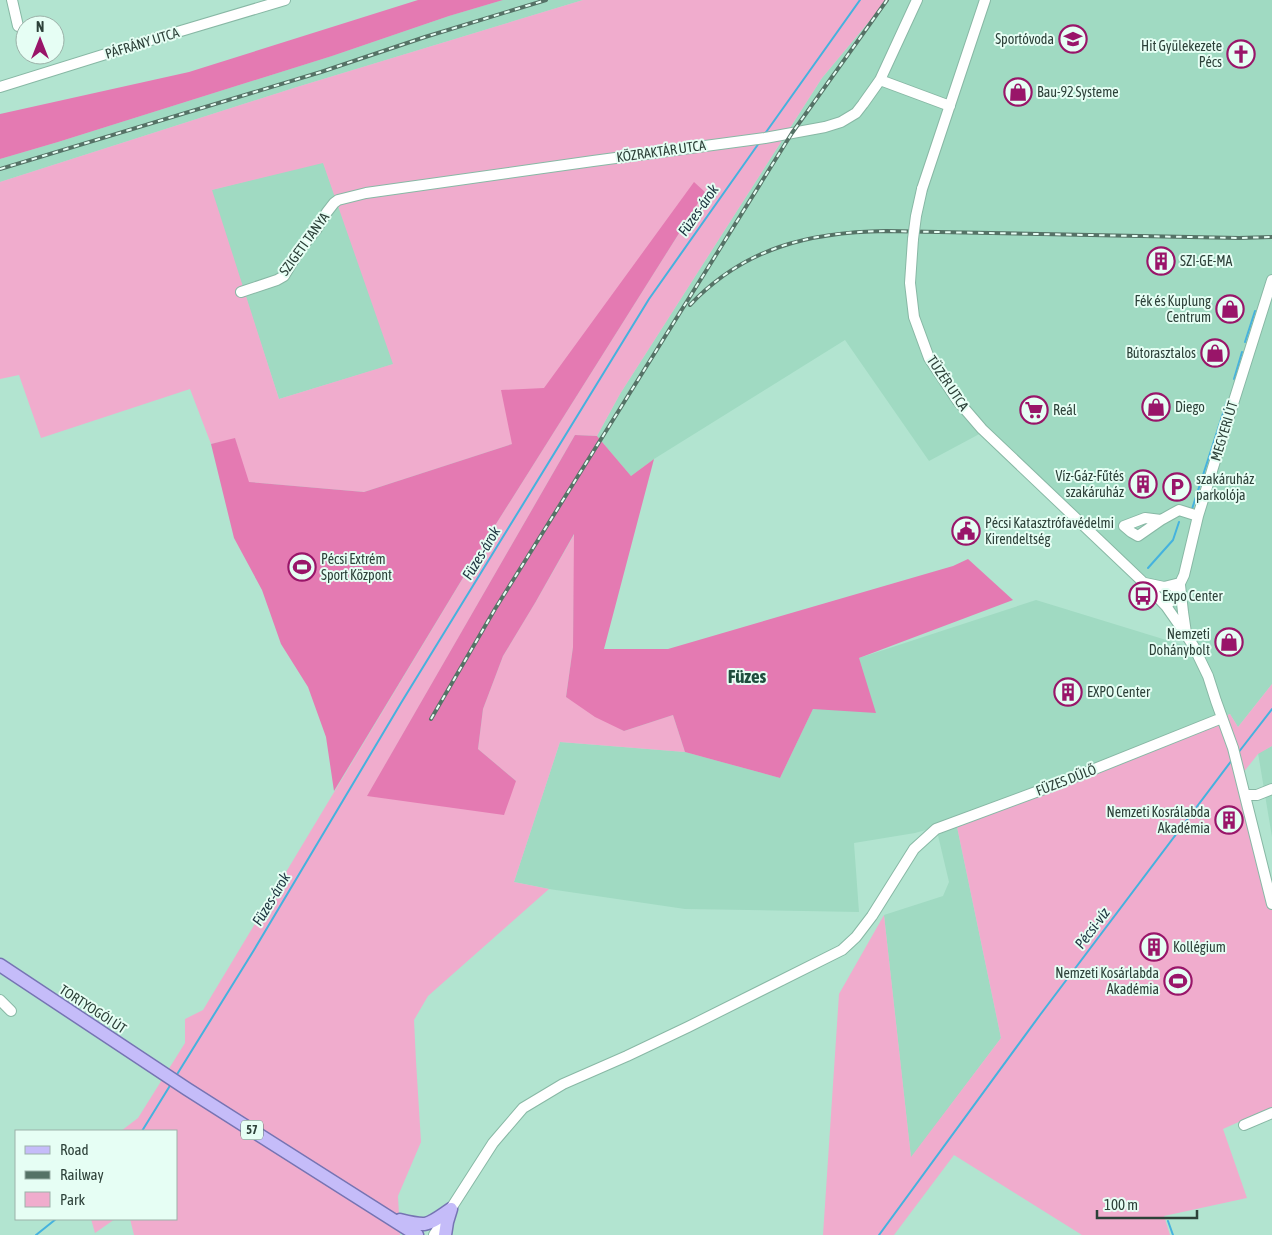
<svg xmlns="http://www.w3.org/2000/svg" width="1272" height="1235" font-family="'Asap Condensed',sans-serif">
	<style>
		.built { fill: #a0dac2 }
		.green { fill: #f0accd; fill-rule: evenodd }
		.forest { fill: #e47ab2 }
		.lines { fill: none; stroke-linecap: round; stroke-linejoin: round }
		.stream { stroke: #45b2de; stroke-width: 2 }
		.minor-casing { stroke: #88b8a5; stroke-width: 12 }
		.major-casing { stroke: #7674b3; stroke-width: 15 }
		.minor { stroke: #fff; stroke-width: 10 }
		.major { stroke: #c5bcf9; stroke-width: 12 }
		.rail-casing { stroke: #557266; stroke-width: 4 }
		.rail { stroke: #e6fef4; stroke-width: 2; stroke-dasharray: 5.5; stroke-linecap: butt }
		.minor-bridge-casing { stroke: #88b8a5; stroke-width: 12; stroke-linecap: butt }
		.minor-bridge { stroke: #fff; stroke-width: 10 }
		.labels { text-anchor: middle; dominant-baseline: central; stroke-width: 4; stroke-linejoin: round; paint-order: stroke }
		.shield { fill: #e6fef4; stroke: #647a71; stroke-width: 1 }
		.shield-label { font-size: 12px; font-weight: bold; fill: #2d4139 }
		.poi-label { font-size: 14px; fill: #2d4139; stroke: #e6fef4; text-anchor: start }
		.street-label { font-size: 14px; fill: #2d4139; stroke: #e6fef4 }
		.water-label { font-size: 15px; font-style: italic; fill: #1e3540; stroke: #e6fef4 }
		.district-label { font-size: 19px; font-weight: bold; fill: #1e4d3d; stroke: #e6fef4 }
	</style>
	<rect width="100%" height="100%" fill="#b2e4d0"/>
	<path class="built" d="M 503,0 L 583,0 L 297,87 L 0,182 L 0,159 L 58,142 L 332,56 L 449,16 Z
		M 887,0 L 1272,0 L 1272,684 L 1238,727 L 1230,714 L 956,822 L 1001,1038 L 911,1158 L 884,915 L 943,896 L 949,882 L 936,827 L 915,833 L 854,843 L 859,912 L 685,909 L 549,889 L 514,882 L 560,742 L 685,752 L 780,778 L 813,709 L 859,658 L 1036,600 L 1189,647 L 1151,581 L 985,431 L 929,461 L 845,340 L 654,459 L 631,476 L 597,436 L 620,394 L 822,78 Z
		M 323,162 L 394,364 L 279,399 L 211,190 Z
		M 1272,746 L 1272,837 L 1258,753 Z"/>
	<path class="green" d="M 583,0 L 887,0 L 822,78 L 620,394 L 597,436 L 575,435 L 368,795 L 516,781 L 478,749 L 483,709 L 503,656 L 535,603 L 575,533 L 573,647 L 566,697 L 624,731 L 673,715 L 685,752 L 560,742 L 514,882 L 549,889 L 428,996 L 414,1020 L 416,1061 L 421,1142 L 398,1196 L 400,1235 L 134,1235 L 130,1219 L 176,1219 L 176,1131 L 121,1131 L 138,1118 L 185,1043 L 185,1019 L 203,1010 L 484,543 L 705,192 L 694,183 L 544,389 L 512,444 L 364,492 L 248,482 L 235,439 L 211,444 L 190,389 L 41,438 L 19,375 L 0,379 L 0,182 L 297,87 ZM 323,163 L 393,364 L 279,399 L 212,190 Z
		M 1272,684 L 1272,746 L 1258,754 L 1239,778 L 1272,904 L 1272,1107 L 1223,1129 L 1247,1198 L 1164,1216 L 1170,1235 L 1082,1235 L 954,1155 L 894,1235 L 823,1235 L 839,994 L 884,915 L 911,1157 L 1001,1038 L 956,822 L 1230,714 L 1238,727 Z
		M 91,1219 L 115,1219 L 95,1233 Z"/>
	<path class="forest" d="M 418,0 L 503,0 L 449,16 L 332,56 L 58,142 L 0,159 L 0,114 L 189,72 Z
		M 694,182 L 705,192 L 484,543 L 334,791 L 326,737 L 308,687 L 281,644 L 262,590 L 234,538 L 211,444 L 235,438 L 249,482 L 364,492 L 512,444 L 501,390 L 544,388 Z
		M 575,435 L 597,436 L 631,476 L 654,459 L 604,649 L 668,649 L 953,566 L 968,559 L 1013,600 L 859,658 L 876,713 L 813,709 L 780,778 L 685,752 L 673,715 L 624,731 L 595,717 L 566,697 L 573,647 L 574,534 L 535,603 L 503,656 L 483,709 L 478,749 L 516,781 L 504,815 L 367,796 Z"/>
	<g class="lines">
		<path class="stream" d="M 764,135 L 860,0
			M 1245,342 L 1255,311
			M 1234,379 L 1242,352
			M 1192,509 L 1227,401
			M 1148,568 L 1173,540 L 1179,522
			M 1238,753 L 1272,709
			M 176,1076 L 254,950 L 401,703 L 649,299 L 759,143
			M 142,1131 L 171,1084
			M 1168,1221 L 1173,1235
			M 36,1235 L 56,1219
			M 879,1235 L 1040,1015 L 1232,760"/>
		<g class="minor-casing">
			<path id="minor" d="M 12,0 L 18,26
				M 880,80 L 950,106
				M 0,87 L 154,39 L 285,0
				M 922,189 L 985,0
				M 913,239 L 910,283 L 914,317 L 929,358 L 957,400 L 982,429 L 1144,583 L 1166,606 L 1187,636 L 1194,647 L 1208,676 L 1216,701 L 1233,748 L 1272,904
				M 241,292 L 277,280 L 284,276 L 301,248 L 316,230 L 327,212 L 334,203 L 338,200 L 366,193 L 593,161 L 765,138 L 825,127 L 841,122 L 856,113 L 863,104 L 880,80 L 917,0
				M 1161,520 L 1138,536 L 1131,532 L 1124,526 L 1145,518 L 1161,520 L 1179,510 L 1198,516
				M 1145,583 L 1164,587 L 1180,583
				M 1180,585 L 1183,612 L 1186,633
				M 1166,606 L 1172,600 L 1184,575 L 1198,516 L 1215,461 L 1272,280
				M 1246,795 L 1257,795 L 1272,789
				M 0,1000 L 11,1011
				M 1244,1125 L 1272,1113
				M 434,1235 L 493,1143 L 523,1108 L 563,1084 L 627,1056 L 688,1027 L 842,950 L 856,937 L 872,916 L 914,849 L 936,829 L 1052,786 L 1222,718"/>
		</g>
		<g class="major-casing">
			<path id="major" d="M 0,965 L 187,1089 L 417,1235
				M 400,1220 C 429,1227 426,1226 451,1209
				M 445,1235 L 447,1222 L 451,1209"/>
		</g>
		<use href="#minor" class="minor"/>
		<use href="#major" class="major"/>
		<g class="rail-casing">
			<path id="rail" d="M 0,169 L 321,72 L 425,37 L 546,0
				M 690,305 C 744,248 809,232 886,231 L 1239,238 L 1272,237
				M 431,719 L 495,609 L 792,133 L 887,0"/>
		</g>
		<use href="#rail" class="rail"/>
		<g class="minor-bridge-casing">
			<path id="minor-bridge" d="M 913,239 L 916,216 L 922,189"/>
		</g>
		<use href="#minor-bridge" class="minor-bridge"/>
	</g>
	<defs>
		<g id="school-ring" transform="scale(1.4375)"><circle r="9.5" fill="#e6fef4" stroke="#991569" stroke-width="1.5"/><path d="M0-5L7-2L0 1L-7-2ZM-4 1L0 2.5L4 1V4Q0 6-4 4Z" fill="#991569"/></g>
		<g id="church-ring" transform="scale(1.4375)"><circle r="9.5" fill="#e6fef4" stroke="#991569" stroke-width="1.5"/><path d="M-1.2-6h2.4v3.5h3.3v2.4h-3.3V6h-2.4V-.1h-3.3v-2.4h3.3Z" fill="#991569"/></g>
		<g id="shop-ring" transform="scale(1.4375)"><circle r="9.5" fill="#e6fef4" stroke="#991569" stroke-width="1.5"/><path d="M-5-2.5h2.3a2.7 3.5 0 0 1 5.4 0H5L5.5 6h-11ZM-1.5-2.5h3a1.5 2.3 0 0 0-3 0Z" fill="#991569"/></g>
		<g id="building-ring" transform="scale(1.4375)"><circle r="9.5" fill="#e6fef4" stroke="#991569" stroke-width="1.5"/><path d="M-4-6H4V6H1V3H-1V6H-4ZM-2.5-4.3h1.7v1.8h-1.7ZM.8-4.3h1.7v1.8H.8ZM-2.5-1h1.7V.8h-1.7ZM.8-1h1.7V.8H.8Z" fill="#991569"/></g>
		<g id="supermarket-ring" transform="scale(1.4375)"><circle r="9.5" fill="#e6fef4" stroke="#991569" stroke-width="1.5"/><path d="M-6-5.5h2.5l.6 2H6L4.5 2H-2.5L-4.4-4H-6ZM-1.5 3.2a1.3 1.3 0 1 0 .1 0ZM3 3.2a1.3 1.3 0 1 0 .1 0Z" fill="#991569"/></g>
		<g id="parking-ring" transform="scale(1.4375)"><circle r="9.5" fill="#e6fef4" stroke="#991569" stroke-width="1.5"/><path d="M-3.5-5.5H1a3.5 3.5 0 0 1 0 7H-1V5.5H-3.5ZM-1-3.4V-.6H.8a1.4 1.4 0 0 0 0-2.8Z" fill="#991569"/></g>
		<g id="civic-ring" transform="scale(1.4375)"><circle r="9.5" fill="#e6fef4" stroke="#991569" stroke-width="1.5"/><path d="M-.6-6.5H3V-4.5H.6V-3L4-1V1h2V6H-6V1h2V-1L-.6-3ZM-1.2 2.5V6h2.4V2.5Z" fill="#991569"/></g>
		<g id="stadium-ring" transform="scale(1.4375)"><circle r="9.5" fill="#e6fef4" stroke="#991569" stroke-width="1.5"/><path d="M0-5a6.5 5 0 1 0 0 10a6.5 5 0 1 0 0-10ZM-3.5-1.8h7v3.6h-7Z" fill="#991569"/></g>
		<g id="bus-ring" transform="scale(1.4375)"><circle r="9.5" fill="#e6fef4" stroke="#991569" stroke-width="1.5"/><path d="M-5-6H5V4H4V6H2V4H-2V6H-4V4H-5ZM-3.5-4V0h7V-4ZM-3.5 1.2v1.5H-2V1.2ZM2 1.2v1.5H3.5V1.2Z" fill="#991569"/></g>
	</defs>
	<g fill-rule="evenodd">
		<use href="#school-ring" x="1073" y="39"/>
		<use href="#church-ring" x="1241" y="54"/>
		<use href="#shop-ring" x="1018" y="92"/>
		<use href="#building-ring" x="1161" y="261"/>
		<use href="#shop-ring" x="1230" y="309"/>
		<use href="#shop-ring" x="1215" y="353"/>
		<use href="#shop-ring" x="1156" y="407"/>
		<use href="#supermarket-ring" x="1034" y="410"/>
		<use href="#building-ring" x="1143" y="484"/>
		<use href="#parking-ring" x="1177" y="487"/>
		<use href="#civic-ring" x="966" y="531"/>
		<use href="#stadium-ring" x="302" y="567"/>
		<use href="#bus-ring" x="1143" y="596"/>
		<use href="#shop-ring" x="1229" y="642"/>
		<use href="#building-ring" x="1068" y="692"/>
		<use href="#building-ring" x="1229" y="820"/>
		<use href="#building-ring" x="1154" y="947"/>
		<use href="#stadium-ring" x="1178" y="981"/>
	</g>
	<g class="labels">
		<rect class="shield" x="241" y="1120.5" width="22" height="19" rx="4"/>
		<g class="shield-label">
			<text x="252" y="1130">57</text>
		</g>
		<g class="poi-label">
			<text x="1054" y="39" text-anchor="end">Sportóvoda</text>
			<text x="1222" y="46" text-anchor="end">Hit Gyülekezete<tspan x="1222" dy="16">Pécs</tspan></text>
			<text x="1037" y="92">Bau-92 Systeme</text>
			<text x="1180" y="261">SZI-GE-MA</text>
			<text x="1211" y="301" text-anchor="end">Fék és Kuplung<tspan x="1211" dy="16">Centrum</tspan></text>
			<text x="1196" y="353" text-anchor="end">Bútorasztalos</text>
			<text x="1175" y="407">Diego</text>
			<text x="1053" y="410">Reál</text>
			<text x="1124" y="476" text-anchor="end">Víz-Gáz-Fűtés<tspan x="1124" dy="16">szakáruház</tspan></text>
			<text x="1196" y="479">szakáruház<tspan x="1196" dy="16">parkolója</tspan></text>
			<text x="985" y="523">Pécsi Katasztrófavédelmi<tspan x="985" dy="16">Kirendeltség</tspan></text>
			<text x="321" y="559">Pécsi Extrém<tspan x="321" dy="16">Sport Központ</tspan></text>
			<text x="1162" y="596">Expo Center</text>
			<text x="1210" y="634" text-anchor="end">Nemzeti<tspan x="1210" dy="16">Dohánybolt</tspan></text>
			<text x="1087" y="692">EXPO Center</text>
			<text x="1210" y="812" text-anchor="end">Nemzeti Kosrálabda<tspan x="1210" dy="16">Akadémia</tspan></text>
			<text x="1173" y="947">Kollégium</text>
			<text x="1159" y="973" text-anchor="end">Nemzeti Kosárlabda<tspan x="1159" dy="16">Akadémia</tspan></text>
		</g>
		<g class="street-label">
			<text transform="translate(142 43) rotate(-17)">PÁFRÁNY UTCA</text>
			<text transform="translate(661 151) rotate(-8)">KÖZRAKTÁR UTCA</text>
			<text transform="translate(304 244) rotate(-54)">SZIGETI TANYA</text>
			<text transform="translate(948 383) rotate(56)">TÜZÉR UTCA</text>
			<text transform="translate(1224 431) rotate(-73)">MEGYERI ÚT</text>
			<text transform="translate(1066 780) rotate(-21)">FÜZES DŰLŐ</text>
			<text transform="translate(93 1009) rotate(33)">TORTYOGÓI ÚT</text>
		</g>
		<g class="water-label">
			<text transform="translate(698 210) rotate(-55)">Füzes-árok</text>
			<text transform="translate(481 553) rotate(-59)">Füzes-árok</text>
			<text transform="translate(271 899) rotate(-59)">Füzes-árok</text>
			<text transform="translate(1092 928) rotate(-53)">Pécsi-víz</text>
		</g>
		<g class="district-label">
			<text x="747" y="676">Füzes</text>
		</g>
	</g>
	<rect x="15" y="1130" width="162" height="90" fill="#e6fef4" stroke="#9cb2a9"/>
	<rect x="25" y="1146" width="25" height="8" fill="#c5bcf9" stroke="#9cb2a9"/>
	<text x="60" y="1155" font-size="15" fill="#2d4139">Road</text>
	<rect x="25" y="1171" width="25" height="8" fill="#557266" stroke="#9cb2a9"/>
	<text x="60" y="1180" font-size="15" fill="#2d4139">Railway</text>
	<rect x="25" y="1192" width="25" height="15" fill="#f0accd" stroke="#9cb2a9"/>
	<text x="60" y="1205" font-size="15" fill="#2d4139">Park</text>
	<g transform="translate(40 40)"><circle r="24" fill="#e6fef4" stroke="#9cb2a9"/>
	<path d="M0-4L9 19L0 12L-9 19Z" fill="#991569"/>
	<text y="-8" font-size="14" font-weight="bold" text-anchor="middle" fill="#2d4139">N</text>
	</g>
	<path d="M1097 1210v8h100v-8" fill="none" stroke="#2d4139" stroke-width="2.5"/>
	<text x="1104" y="1210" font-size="15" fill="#2d4139" stroke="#e6fef4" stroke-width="4" paint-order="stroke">100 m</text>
</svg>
